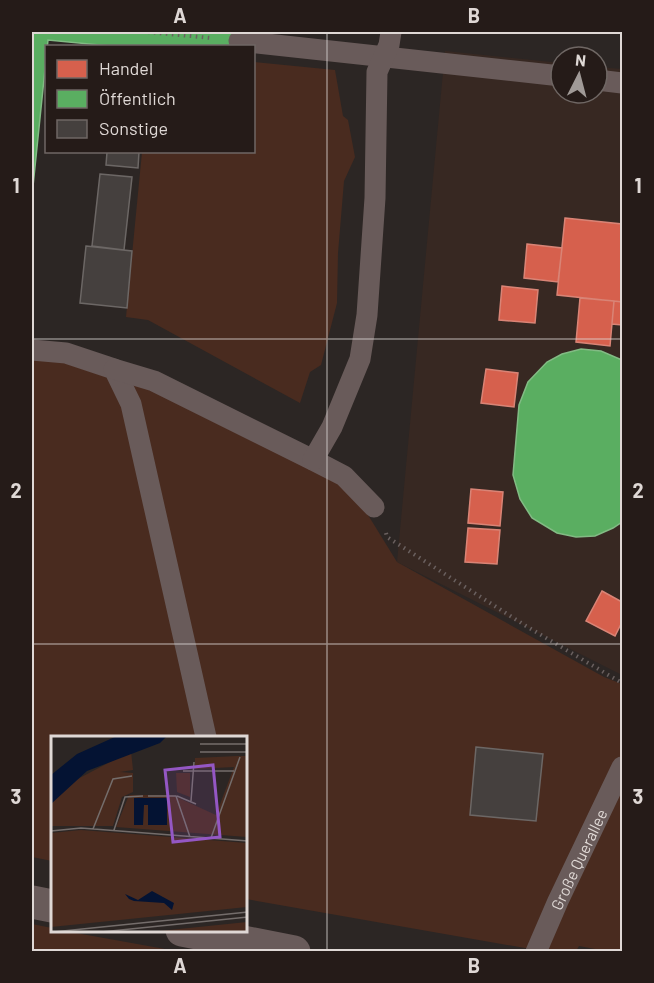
<svg xmlns="http://www.w3.org/2000/svg" width="654" height="983" font-family="Barlow,sans-serif">
	<style>
		.built { fill: #372822 }
		.green { fill: #492b1f }
		.shops { fill: #d6604d; stroke: #d98476; stroke-width: 1.5 }
		.public { fill: #5aae61; stroke: #82bb84; stroke-width: 1.5 }
		.building { fill: #45403e; stroke: #6c6765; stroke-width: 1.5 }
		.lines { fill: none; stroke-linecap: round; stroke-linejoin: round }
		.path { stroke: #6a605f; stroke-width: 4; stroke-dasharray: 1.5 4.5; stroke-linecap: butt }
		.service { stroke: #695b5a; stroke-width: 21 }
		.tertiary { stroke: #695b5a; stroke-width: 33 }
		.grid { fill: none; stroke: #dfd8d5; stroke-width: 1.5; stroke-opacity: 0.55 }
		.labels { text-anchor: middle; dominant-baseline: central; stroke-width: 6; stroke-linejoin: round; paint-order: stroke }
		.street-label { font-size: 16px; fill: #dfd8d5; stroke: #251b18 }
		.inset-road { fill: none; stroke: #746d6b; stroke-width: 1.5 }
		.view { fill: #9457c4; fill-opacity: 0.15; stroke: #9457c4; stroke-width: 3 }
		.inset-edge { fill: none; stroke: #dfd8d5; stroke-width: 3 }
		.neatline { fill: none; stroke: #dfd8d5; stroke-width: 2 }
		.grid-label { font-size: 20px; text-anchor: middle; font-weight: bold; fill: #dfd8d5 }
	</style>
	<rect width="100%" height="100%" fill="#2c2624"/>
	<path class="built" d="M 445,51 L 561,63 L 561,93 L 597,93 L 597,67 L 622,69 L 622,675 L 397,562 Z"/>
	<path class="green" d="M 254,62 L 335,70 L 343,116 L 348,120 L 355,157 L 344,181 L 338,253 L 337,303 L 321,365 L 310,372 L 300,403 L 148,320 L 126,317 L 142,152 L 254,152 Z
		M 32,350 L 66,353 L 344,476 L 397,562 L 604,677 L 622,684 L 622,951 L 606,951 L 579,946 L 576,951 L 542,951 L 246,899 L 246,737 L 52,737 L 52,861 L 32,857 Z
		M 32,924 L 52,928 L 52,930 L 65,931 L 176,951 L 32,951 Z"/>
	<path class="shops" d="M 565,218 L 622,224 L 622,302 L 557,295 Z
		M 527,244 L 562,248 L 558,282 L 524,278 Z
		M 502,286 L 538,290 L 535,323 L 499,320 Z
		M 580,298 L 614,301 L 610,346 L 576,342 Z
		M 614,301 L 622,302 L 622,325 L 612,324 Z
		M 486,369 L 518,373 L 514,407 L 481,403 Z
		M 471,489 L 503,492 L 500,526 L 468,523 Z
		M 468,528 L 500,530 L 497,564 L 465,562 Z
		M 602,591 L 622,602 L 622,622 L 615,636 L 586,621 Z"/>
	<path class="public" d="M 32,32 L 240,32 L 238,46 L 110,46 L 48,40 L 32,196 Z
		M 581,349 L 601,351 L 622,360 L 622,522 L 613,528 L 595,536 L 576,537 L 557,533 L 532,518 L 520,499 L 513,475 L 519,405 L 528,382 L 547,362 L 562,354 Z"/>
	<path class="building" d="M 107,152 L 139,152 L 138,168 L 106,165 Z
		M 100,174 L 132,177 L 124,250 L 92,246 Z
		M 86,246 L 132,251 L 127,308 L 80,303 Z
		M 476,747 L 543,754 L 536,821 L 470,815 Z"/>
	<g class="lines">
		<path class="path" d="M 148,32 L 211,38
			M 386,533 L 387,537 L 526,626 L 622,683"/>
		<g class="service">
			<path d="M 239,41 L 561,76"/>
			<path d="M 597,80 L 622,83"/>
			<path d="M 32,350 L 66,353 L 114,369 L 131,404 L 206,737"/>
			<path d="M 114,369 L 154,381 L 313,460 L 344,476 L 374,507"/>
			<path d="M 313,460 L 332,427 L 360,359 L 367,315 L 375,198 L 377,72 L 389,45 L 391,32"/>
			<path id="s1" d="M 536,952 L 558,901 L 622,767"/>
		</g>
		<path class="tertiary" d="M 32,902 L 52,906
			M 182,930 L 294,952"/>
	</g>
	<path class="grid" d="M 327,32 L 327,952M 32,339 L 622,339M 32,644 L 622,644"/>
	<g class="labels">
		<g class="street-label">
			<text stroke="none"><textPath href="#s1" startOffset="102">Große Querallee</textPath></text>
		</g>
	</g>
	<g transform="translate(51 736)">
		<rect width="196" height="196" fill="#2c2624"/>
		<path d="M 80,15 L 82,34 L 69,36 L 82,37 L 82,56 L 71,61 L 62,90 L 0,90 L 0,68 L 21,46 ZM 187,20 L 196,20 L 196,101 L 65,91 L 78,59 L 121,59 L 165,79 L 183,31 L 144,33 L 144,22 ZM 125,37 L 139,37 L 139,61 L 126,56 ZM 30,94 L 196,107 L 196,171 L 0,191 L 0,97 ZM 196,186 L 196,196 L 99,196 Z" fill="#492b1f"/>
		<path d="M 66,0 L 116,0 L 109,7 L 36,35 L 0,68 L 0,39 L 26,18 ZM 83,62 L 116,62 L 116,89 L 97,89 L 97,69 L 93,69 L 92,89 L 83,89 ZM 101,155 L 123,167 L 121,174 L 113,167 L 83,165 L 78,163 L 74,158 L 87,164 Z" fill="#041333"/>
		<path class="inset-road" d="M 149,8 L 197,8M 149,16 L 197,16M 132,35 L 183,35M 97,60 L 125,60 L 139,101M 126,60 L 145,68M 140,65 L 143,26M 42,93 L 62,43 L 81,40M 63,94 L 74,61 L 92,60M 0,95 L 30,92 L 197,105M 160,102 L 189,21M 2,196 L 197,176M 50,196 L 197,181"/>
		<path class="view" d="M 162,29 L 169,101 L 122,106 L 114,34 Z"/>
		<rect width="196" height="196" class="inset-edge"/>
	</g>
	<rect width="654" height="983" fill="none" stroke="#251b18" stroke-width="66"/>
	<rect x="45" y="45" width="210" height="108" fill="#251b18" stroke="#6f6764" stroke-width="1.5"/>
	<rect x="57" y="60" width="30" height="18" fill="#d6604d" stroke="#6f6764" stroke-width="1.5"/>
	<text x="99" y="75" font-size="18" fill="#dfd8d5">Handel</text>
	<rect x="57" y="90" width="30" height="18" fill="#5aae61" stroke="#6f6764" stroke-width="1.5"/>
	<text x="99" y="105" font-size="18" fill="#dfd8d5">Öffentlich</text>
	<rect x="57" y="120" width="30" height="18" fill="#45403e" stroke="#6f6764" stroke-width="1.5"/>
	<text x="99" y="135" font-size="18" fill="#dfd8d5">Sonstige</text>
	<g transform="translate(579 75) rotate(6)"><circle r="28" fill="#251b18" stroke="#6f6764" stroke-width="1.5"/>
	<path d="M0-4.5L10 22L0 15L-10 22Z" fill="#a09a97"/>
	<text y="-9" font-size="16" font-weight="bold" text-anchor="middle" fill="#dfd8d5">N</text>
	</g>
	<rect x="33" y="33" width="588" height="917" class="neatline"/>
	<g class="grid-label">
		<text x="180" y="23">A</text>
		<text x="474" y="23">B</text>
		<text x="16" y="193">1</text>
		<text x="638" y="193">1</text>
		<text x="16" y="498">2</text>
		<text x="638" y="498">2</text>
		<text x="16" y="804">3</text>
		<text x="638" y="804">3</text>
		<text x="180" y="973">A</text>
		<text x="474" y="973">B</text>
	</g>
</svg>
